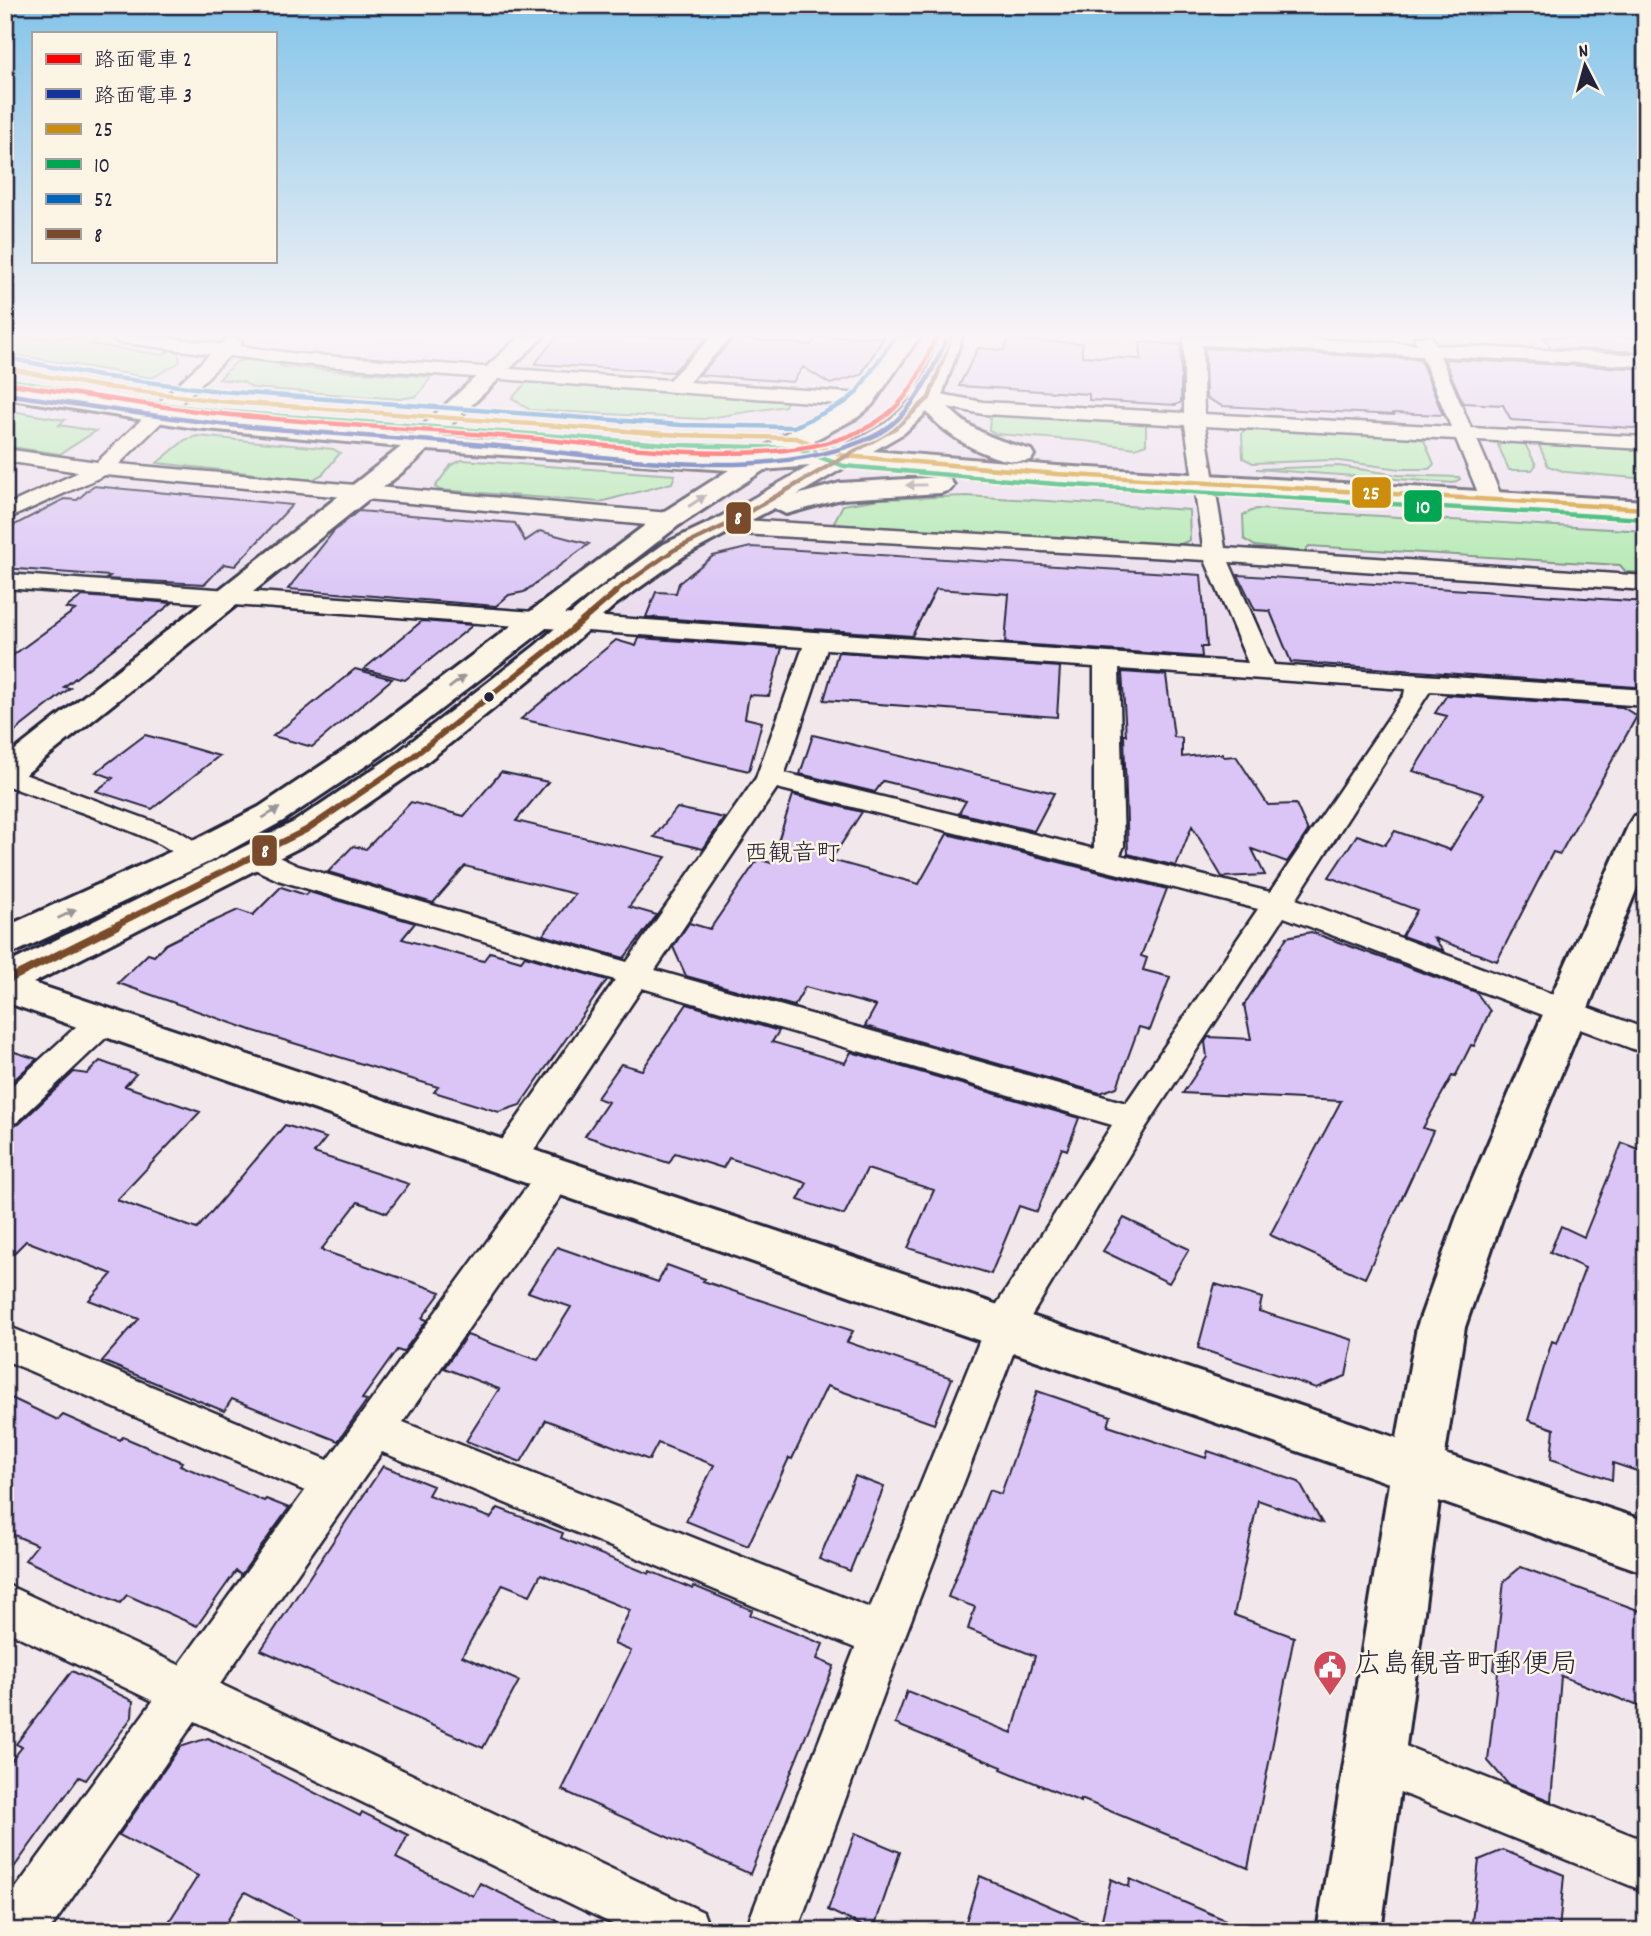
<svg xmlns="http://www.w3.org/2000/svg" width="1651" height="1936" font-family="Dekko,'Klee One',sans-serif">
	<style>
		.built { fill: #ebddee }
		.green { fill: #aee9ad; stroke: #688674; stroke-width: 2 }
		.building { fill: #dbc5f6; stroke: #22223b; stroke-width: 2 }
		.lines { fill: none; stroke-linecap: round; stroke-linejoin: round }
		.service-casing { stroke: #22223b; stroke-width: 5 }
		.minor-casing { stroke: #22223b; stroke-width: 5 }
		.tertiary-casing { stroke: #22223b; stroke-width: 6 }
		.service { fill: #fcf5e5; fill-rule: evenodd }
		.minor { fill: #fcf5e5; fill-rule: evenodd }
		.tertiary { fill: #fcf5e5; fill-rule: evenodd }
		.bus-1-casing { stroke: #fcf5e5; stroke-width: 8 }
		.bus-2-casing { stroke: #fcf5e5; stroke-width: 8 }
		.bus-3-casing { stroke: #fcf5e5; stroke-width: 8 }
		.bus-4-far2-casing { stroke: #fcf5e5; stroke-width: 8 }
		.bus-4-far1-casing { stroke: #fcf5e5; stroke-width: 10 }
		.bus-4-casing { stroke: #fcf5e5; stroke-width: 13 }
		.bus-1 { stroke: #cc8c0c; stroke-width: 4.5 }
		.bus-2 { stroke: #00a651; stroke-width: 4.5 }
		.bus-3 { stroke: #0065bd; stroke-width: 4.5 }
		.bus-4-far2 { stroke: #7a4b2a; stroke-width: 4.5 }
		.bus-4-far1 { stroke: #7a4b2a; stroke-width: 6 }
		.bus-4 { stroke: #7a4b2a; stroke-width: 8 }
		.tram-1-casing { stroke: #fcf5e5; stroke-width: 8 }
		.tram-2-casing { stroke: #fcf5e5; stroke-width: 8 }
		.tram-1 { stroke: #f00; stroke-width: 4.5 }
		.tram-2 { stroke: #13349b; stroke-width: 4.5 }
		.oneway { fill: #9a9698 }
		.bus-dot { fill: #22223b; stroke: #fcf5e5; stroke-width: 2.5 }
		.labels { text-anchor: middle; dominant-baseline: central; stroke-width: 5; stroke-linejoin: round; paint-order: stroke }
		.neighbourhood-label { font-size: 24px; fill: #22223b; stroke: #fcf5e5 }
		.near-poi-label { font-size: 28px; fill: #22223b; stroke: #fcf5e5; text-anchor: start }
		.line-badge { stroke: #fcf5e5; stroke-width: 2.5 }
		.badge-label { font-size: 19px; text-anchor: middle; font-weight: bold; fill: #fff }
	</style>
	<rect width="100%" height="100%" fill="#f2e7ea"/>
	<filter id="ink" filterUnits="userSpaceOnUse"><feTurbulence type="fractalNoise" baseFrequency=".0143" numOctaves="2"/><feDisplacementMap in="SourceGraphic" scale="14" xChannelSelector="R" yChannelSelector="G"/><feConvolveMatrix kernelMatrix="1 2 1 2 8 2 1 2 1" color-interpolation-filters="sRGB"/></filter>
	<g filter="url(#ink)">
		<path class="built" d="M 5,337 L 1646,337 L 1646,696 L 5,582 Z"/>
		<path class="green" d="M 5,337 L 101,338 L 90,344 L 162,355 L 174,348 L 178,351 L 180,362 L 152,378 L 5,353 Z
			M 252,358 L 271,360 L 284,367 L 431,377 L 417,396 L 400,399 L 253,388 L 243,382 L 219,379 L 236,362 Z
			M 527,382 L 788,400 L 785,406 L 703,419 L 530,410 L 512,398 Z
			M 5,410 L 65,420 L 59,425 L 96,431 L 60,454 L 5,446 Z
			M 999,414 L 1139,422 L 1146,425 L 1146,444 L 1135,448 L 1085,441 L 996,434 L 989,430 L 990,417 Z
			M 1246,428 L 1416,437 L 1424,440 L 1434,464 L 1429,469 L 1401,469 L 1331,460 L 1253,463 L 1243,458 L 1242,433 Z
			M 197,436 L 333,449 L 340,453 L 323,474 L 312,480 L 157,463 L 185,440 Z
			M 1506,442 L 1524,442 L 1536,465 L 1532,470 L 1509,470 L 1498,445 Z
			M 1538,443 L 1646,449 L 1646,479 L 1566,472 L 1548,466 Z
			M 462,460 L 675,475 L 672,483 L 600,502 L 440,490 L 435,487 L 451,465 Z
			M 1339,466 L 1398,475 L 1459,477 L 1460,479 L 1453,483 L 1256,469 Z
			M 967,496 L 1189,510 L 1190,540 L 1179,545 L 841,525 L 834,522 L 843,505 L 880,499 Z
			M 1256,509 L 1646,531 L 1646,569 L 1644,573 L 1626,572 L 1620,565 L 1309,546 L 1304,552 L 1255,546 L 1244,539 L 1243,515 Z"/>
		<path class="building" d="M 556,337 L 696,337 L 707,338 L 673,372 L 535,364 Z
			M 823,337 L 884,337 L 861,375 L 830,384 L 803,367 L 793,382 L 699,375 L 734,338 L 811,345 L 816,338 Z
			M 1544,337 L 1646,337 L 1646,352 L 1550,348 Z
			M 1008,340 L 1082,343 L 1082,356 L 1141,359 L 1140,342 L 1181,345 L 1181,402 L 1176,405 L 1089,400 L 1089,394 L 959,386 L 978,348 L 1004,350 Z
			M 1205,348 L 1420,359 L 1443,415 L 1393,413 L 1394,415 L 1222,406 L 1206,398 Z
			M 1444,359 L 1646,369 L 1646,429 L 1511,420 L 1503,405 L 1463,403 Z
			M 93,486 L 292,505 L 235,566 L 224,564 L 205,584 L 106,579 L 110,576 L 5,568 L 5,530 L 64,499 L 77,500 Z
			M 358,511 L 515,523 L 525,541 L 540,531 L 589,544 L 524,592 L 509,595 L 496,606 L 288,589 L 334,531 Z
			M 751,547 L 1201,575 L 1207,647 L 1201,647 L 1202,657 L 1005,643 L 1009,594 L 936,589 L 912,636 L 646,617 L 656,592 L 676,593 L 679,583 L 713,556 Z
			M 1238,575 L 1646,602 L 1646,684 L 1636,687 L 1291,662 L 1270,611 L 1255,610 Z
			M 82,596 L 172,603 L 64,687 L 70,688 L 5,739 L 5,661 L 75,610 L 66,608 Z
			M 422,621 L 473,625 L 405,680 L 364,669 Z
			M 639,638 L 782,648 L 769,696 L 749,695 L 745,718 L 762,722 L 749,771 L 521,719 L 616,640 L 636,646 Z
			M 838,652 L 1060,667 L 1057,717 L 824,700 Z
			M 355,669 L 392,679 L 312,747 L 273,736 Z
			M 1122,672 L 1166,675 L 1174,737 L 1182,738 L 1182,757 L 1211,754 L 1222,754 L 1224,757 L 1236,756 L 1268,805 L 1296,804 L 1308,831 L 1287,862 L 1252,849 L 1265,875 L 1222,877 L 1192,826 L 1176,866 L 1128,854 L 1124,735 L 1126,735 Z
			M 1447,695 L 1622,707 L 1637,716 L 1560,854 L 1553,852 L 1497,961 L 1434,938 L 1444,951 L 1402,936 L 1417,910 L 1329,877 L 1357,835 L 1385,845 L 1395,831 L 1450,850 L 1484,794 L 1413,771 L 1447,716 L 1435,713 Z
			M 145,735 L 164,740 L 219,756 L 152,809 L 96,791 L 113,778 L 96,772 Z
			M 813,735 L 1054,793 L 1034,831 L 959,813 L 966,801 L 883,781 L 875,792 L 800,774 Z
			M 501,772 L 548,782 L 516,821 L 666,857 L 629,907 L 657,915 L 624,958 L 543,935 L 575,894 L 465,866 L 433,903 L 328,872 L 353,846 L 366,849 L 411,802 L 464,816 Z
			M 793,795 L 862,812 L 831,860 L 919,884 L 947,834 L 1167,889 L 1141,956 L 1147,958 L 1143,970 L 1170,977 L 1150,1030 L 1139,1027 L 1117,1087 L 1100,1093 L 865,1026 L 876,1006 L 805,987 L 794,1006 L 686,976 L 673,947 L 689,923 L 710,929 L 758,859 L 771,863 Z
			M 677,808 L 724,818 L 703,849 L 654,837 Z
			M 281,887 L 306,895 L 309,892 L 415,923 L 402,939 L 483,961 L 490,952 L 521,961 L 525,956 L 607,980 L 520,1105 L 499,1112 L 434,1092 L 438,1087 L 254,1031 L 118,983 L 148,954 L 154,956 L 166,944 L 190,932 L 238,910 L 253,915 Z
			M 1311,932 L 1476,992 L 1490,1011 L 1474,1046 L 1471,1045 L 1455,1077 L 1452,1076 L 1423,1128 L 1433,1131 L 1365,1278 L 1270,1235 L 1341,1101 L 1183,1093 L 1207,1057 L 1205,1042 L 1208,1037 L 1251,1039 L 1244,1005 L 1287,937 Z
			M 687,1004 L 779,1031 L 772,1042 L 845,1063 L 851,1052 L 1079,1118 L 1067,1150 L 1062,1148 L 1037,1212 L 1019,1206 L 991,1274 L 908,1248 L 934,1190 L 867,1169 L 844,1215 L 798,1200 L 807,1183 L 729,1158 L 723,1168 L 675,1153 L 669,1163 L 585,1136 L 608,1102 L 597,1098 L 621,1064 L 642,1070 Z
			M 5,1049 L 37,1059 L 5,1088 Z
			M 100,1061 L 136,1074 L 125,1086 L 200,1112 L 117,1200 L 197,1229 L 285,1125 L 326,1138 L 314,1153 L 409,1184 L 387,1213 L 358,1202 L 321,1250 L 441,1292 L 422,1318 L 427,1320 L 403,1352 L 397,1350 L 362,1399 L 367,1400 L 338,1441 L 232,1399 L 224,1411 L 102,1361 L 139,1319 L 89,1300 L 112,1274 L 26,1241 L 5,1262 L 5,1128 L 19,1124 L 74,1072 L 87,1074 Z
			M 1622,1143 L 1646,1152 L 1646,1474 L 1613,1463 L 1612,1480 L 1551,1459 L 1554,1429 L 1528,1420 L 1552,1341 L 1557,1343 L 1585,1268 L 1550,1252 L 1561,1226 L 1584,1237 Z
			M 1124,1218 L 1189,1249 L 1169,1283 L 1103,1251 Z
			M 557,1247 L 658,1282 L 667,1265 L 705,1279 L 703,1281 L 853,1331 L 847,1342 L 952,1378 L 934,1424 L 827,1386 L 792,1459 L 789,1458 L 748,1546 L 686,1521 L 714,1465 L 658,1443 L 649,1460 L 546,1420 L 521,1462 L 466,1441 L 499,1389 L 444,1368 L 467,1335 L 538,1360 L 571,1307 L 528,1292 Z
			M 1215,1284 L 1262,1298 L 1259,1311 L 1353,1340 L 1346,1376 L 1316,1388 L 1198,1348 Z
			M 1037,1391 L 1111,1416 L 1108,1426 L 1206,1458 L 1208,1451 L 1299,1482 L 1322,1523 L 1258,1500 L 1234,1615 L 1294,1637 L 1248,1868 L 1081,1799 L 1081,1802 L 1001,1769 L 1002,1767 L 895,1724 L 907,1691 L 1012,1733 L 1035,1656 L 968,1629 L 975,1607 L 948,1597 L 989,1490 L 1001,1494 Z
			M 5,1395 L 58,1420 L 63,1415 L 120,1440 L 123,1437 L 182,1462 L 180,1465 L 264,1501 L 266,1499 L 289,1508 L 241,1575 L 236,1571 L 197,1626 L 127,1595 L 120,1603 L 25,1560 L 37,1545 L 5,1531 Z
			M 383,1466 L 433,1486 L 428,1495 L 491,1518 L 498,1508 L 563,1533 L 561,1538 L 649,1574 L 650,1571 L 693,1589 L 694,1586 L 752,1610 L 750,1615 L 823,1644 L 817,1659 L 834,1666 L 750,1874 L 562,1790 L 631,1651 L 614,1644 L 630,1610 L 541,1574 L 530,1595 L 503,1584 L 462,1656 L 519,1681 L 483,1748 L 261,1650 Z
			M 855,1476 L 884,1487 L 850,1571 L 819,1559 Z
			M 1521,1567 L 1646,1613 L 1646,1709 L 1561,1676 L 1551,1801 L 1508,1784 L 1488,1761 L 1498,1672 L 1494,1670 L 1504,1581 Z
			M 72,1671 L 133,1701 L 132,1717 L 86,1780 L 79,1777 L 5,1880 L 5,1769 L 22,1747 L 16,1744 Z
			M 208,1738 L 360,1816 L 362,1812 L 408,1835 L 396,1858 L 473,1896 L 480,1883 L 578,1931 L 292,1931 L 299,1920 L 245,1892 L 221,1931 L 163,1931 L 198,1876 L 119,1835 L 180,1747 Z
			M 855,1833 L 900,1852 L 873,1931 L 828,1910 Z
			M 1503,1850 L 1564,1875 L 1559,1931 L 1471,1931 L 1479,1860 Z
			M 980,1876 L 1100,1928 L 1111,1879 L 1129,1887 L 1130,1879 L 1251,1931 L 963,1931 Z"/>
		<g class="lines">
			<g class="service-casing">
				<path id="service" d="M 115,337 L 124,337 L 119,340 Z"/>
			</g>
			<g class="minor-casing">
				<path id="minor" d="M 109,337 L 161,337 L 221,344 L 227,338 L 234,337 L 242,342 L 239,346 L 298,354 L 669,380 L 712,337 L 731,337 L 689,382 L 864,394 L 874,400 L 864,406 L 298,364 L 229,356 L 119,464 L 669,513 L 677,515 L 680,520 L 677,525 L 669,527 L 105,475 L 5,520 L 5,506 L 79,472 L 5,461 L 5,449 L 97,462 L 210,354 L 118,342 Z
					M 1184,337 L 1260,337 L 1417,344 L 1414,337 L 1432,337 L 1436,345 L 1646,355 L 1646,366 L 1440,356 L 1471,428 L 1646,437 L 1646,449 L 1477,440 L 1503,500 L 1500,505 L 1484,505 L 1481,500 L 1456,439 L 1205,426 L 1225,548 L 1646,576 L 1646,590 L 1229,562 L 1274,665 L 1646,690 L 1646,706 L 1430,691 L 1296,899 L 1646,1029 L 1646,1054 L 1284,917 L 1146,1127 L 1021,1333 L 905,1636 L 797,1931 L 745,1931 L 855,1648 L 382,1452 L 220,1684 L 703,1912 L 710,1931 L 627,1931 L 195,1721 L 49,1931 L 5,1931 L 5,1903 L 153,1701 L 5,1630 L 5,1584 L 179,1665 L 305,1491 L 5,1360 L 5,1325 L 328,1460 L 542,1166 L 555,1162 L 568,1166 L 573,1176 L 568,1186 L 403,1422 L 870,1608 L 990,1315 L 1112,1125 L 642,988 L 521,1170 L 508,1174 L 495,1170 L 490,1160 L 495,1150 L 615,980 L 278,880 L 244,864 L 239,858 L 244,852 C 263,847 281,859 298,866 L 627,962 L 756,778 L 803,647 L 5,588 L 5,574 L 1248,663 L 1205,560 L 724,533 L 716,531 L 713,526 L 716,521 L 724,519 L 1203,547 L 1185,425 L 983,414 L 922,402 L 919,398 L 929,392 L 983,402 L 1184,413 ZM 1202,345 L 1422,356 L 1451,427 L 1204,414 ZM 827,649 L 1094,667 L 1094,849 L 785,773 ZM 1119,669 L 1405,689 L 1404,695 L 1270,892 L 1120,855 L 1124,846 ZM 777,788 L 1258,909 L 1126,1103 L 655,970 Z
					M 5,767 L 179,831 L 206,848 L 211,854 L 206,860 C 185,866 175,851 158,843 C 109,820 56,804 5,785 Z
					M 103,1009 L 115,1013 L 119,1021 L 115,1029 L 17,1122 L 5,1126 L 5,1092 L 91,1013 Z
					M 1375,1734 L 1646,1841 L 1646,1892 L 1358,1775 L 1351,1758 L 1358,1741 Z"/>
			</g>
			<g class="tertiary-casing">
				<path id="tertiary" d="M 519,337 L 543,337 L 439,436 L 699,454 L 752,455 L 787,433 L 842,407 L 856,395 L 897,337 L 919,337 L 872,405 L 858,417 L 790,453 L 841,449 L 886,423 L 918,395 L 940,337 L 962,337 L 941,398 C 963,429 995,440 1031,450 L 1034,455 L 1031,460 C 999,468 945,437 927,412 L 904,433 L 873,451 L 1057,466 L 1646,501 L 1646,517 L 1057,482 L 850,464 L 797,495 L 840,483 L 941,477 L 950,480 L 954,485 L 950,490 L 941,493 L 841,499 L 786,514 L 774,508 L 684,556 L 615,605 L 558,657 L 418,769 L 318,838 L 33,983 L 1397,1438 L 1417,1327 L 1457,1216 L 1544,1012 L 1629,824 L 1634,816 L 1646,813 L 1646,866 L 1503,1216 L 1465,1327 L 1445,1454 L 1646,1521 L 1646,1573 L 1439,1501 L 1381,1931 L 1317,1931 L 1389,1483 L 5,1002 L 5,965 L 294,822 L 394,755 L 536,645 L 595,593 L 664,544 L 715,520 L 810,466 L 764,470 L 678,526 L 382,755 L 283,821 L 209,862 L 18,951 L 5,955 L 5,927 L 183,846 L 259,807 L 358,741 L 660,514 L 729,470 L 427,450 L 415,462 L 17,781 L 5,784 L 5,758 L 401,447 L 195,428 L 5,398 L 5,384 L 195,414 L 414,434 Z"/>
			</g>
			<use href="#service" class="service"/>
			<use href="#minor" class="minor"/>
			<use href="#tertiary" class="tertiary"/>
			<g class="bus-1-casing">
				<path id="bus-1" d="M 5,368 L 97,386 L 218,401 L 680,435 L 796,438 L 845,456 L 1057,474 L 1646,509"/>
			</g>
			<g class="bus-2-casing">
				<path id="bus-2" d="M 5,379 L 96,396 L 217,411 L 679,445 L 794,448 L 844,466 L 1056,484 L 1645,519"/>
			</g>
			<g class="bus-3-casing">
				<path id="bus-3" d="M 7,358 L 99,376 L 219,391 L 681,425 L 794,427 L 844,403 L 856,393 L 895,337"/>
			</g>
			<g class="bus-4-far2-casing">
				<path id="bus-4-far2" d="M 614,592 L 674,550 L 724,526 L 895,428 L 929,398 L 951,337"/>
			</g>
			<g class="bus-4-far1-casing">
				<path id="bus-4-far1" d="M 114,926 L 306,830 L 406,762 L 547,651 L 617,591"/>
			</g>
			<g class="bus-4-casing">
				<path id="bus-4" d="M 5,981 L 118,925"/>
			</g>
			<use href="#bus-1" class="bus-1"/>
			<use href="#bus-2" class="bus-2"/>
			<use href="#bus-3" class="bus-3"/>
			<use href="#bus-4-far2" class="bus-4-far2"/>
			<use href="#bus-4-far1" class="bus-4-far1"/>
			<use href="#bus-4" class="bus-4"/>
			<g class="tram-1-casing">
				<path id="tram-1" d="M 5,383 C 71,393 138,404 204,412 C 311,424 420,429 527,438 C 617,446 776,470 858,432 C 905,411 916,382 936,337"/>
			</g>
			<g class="tram-2-casing">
				<path id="tram-2" d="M 5,394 C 83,405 162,418 240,426 C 326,434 412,439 498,446 C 610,456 770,486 874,436 C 912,417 929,377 946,341"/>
			</g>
			<use href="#tram-1" class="tram-1"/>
			<use href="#tram-2" class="tram-2"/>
		</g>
		<defs><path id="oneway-solid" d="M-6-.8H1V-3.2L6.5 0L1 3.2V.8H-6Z" transform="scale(1.75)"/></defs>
		<g class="oneway">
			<use href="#oneway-solid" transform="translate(916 485) rotate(179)"/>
			<use href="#oneway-solid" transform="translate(697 501) rotate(-33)"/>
			<use href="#oneway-solid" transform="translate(457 682) rotate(-37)"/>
			<use href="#oneway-solid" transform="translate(271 813) rotate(-31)"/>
			<use href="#oneway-solid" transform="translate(67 914) rotate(-25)"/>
		</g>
	</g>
	<linearGradient id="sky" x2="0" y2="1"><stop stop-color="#83c4e9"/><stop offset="0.55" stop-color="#f9f4f6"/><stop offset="1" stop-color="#f9f4f6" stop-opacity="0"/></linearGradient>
	<rect width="1651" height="608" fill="url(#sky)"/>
	<defs>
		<g id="civic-pin" transform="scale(1.75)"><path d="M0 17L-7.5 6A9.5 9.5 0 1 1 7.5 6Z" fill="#d1495b" stroke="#fcf5e5"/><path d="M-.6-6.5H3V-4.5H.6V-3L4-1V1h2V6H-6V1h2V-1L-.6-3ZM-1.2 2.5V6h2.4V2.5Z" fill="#fff"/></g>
	</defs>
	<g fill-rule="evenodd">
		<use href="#civic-pin" x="1330" y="1667"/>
	</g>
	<circle class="bus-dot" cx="489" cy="697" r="6"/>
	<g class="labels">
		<g class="neighbourhood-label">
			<text x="792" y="855">西観音町</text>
		</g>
		<g class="near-poi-label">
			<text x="1354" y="1667">広島観音町郵便局</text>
		</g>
	</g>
	<g class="line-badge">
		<rect x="1351" y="476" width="41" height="33" rx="7" fill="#cc8c0c"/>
		<rect x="1403" y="489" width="40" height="34" rx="7" fill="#00a651"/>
		<rect x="725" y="501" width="27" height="34" rx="7" fill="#7a4b2a"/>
		<rect x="251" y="834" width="27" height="33" rx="7" fill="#7a4b2a"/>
	</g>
	<g class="badge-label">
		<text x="1371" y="499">25</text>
		<text x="1423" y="513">10</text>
		<text x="738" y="524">8</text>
		<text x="265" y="857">8</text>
	</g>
	<rect width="1651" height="1936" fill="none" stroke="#fcf5e5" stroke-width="28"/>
	<rect x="14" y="14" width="1623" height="1908" fill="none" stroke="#22223b" stroke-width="2.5" filter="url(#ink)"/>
	<rect x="32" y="32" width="245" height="231" fill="#fcf5e5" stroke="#a5a1a1" stroke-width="2"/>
	<rect x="46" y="54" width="35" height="10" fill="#ff0000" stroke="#a5a1a1" stroke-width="2"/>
	<text x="94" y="66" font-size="21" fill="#22223b">路面電車 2</text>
	<rect x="46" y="89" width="35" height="10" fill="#13349b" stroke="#a5a1a1" stroke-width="2"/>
	<text x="94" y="102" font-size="21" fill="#22223b">路面電車 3</text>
	<rect x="46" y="124" width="35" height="10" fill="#cc8c0c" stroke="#a5a1a1" stroke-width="2"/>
	<text x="94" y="136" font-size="21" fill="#22223b">25</text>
	<rect x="46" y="159" width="35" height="10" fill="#00a651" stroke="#a5a1a1" stroke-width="2"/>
	<text x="94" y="172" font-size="21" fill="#22223b">10</text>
	<rect x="46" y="194" width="35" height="10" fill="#0065bd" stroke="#a5a1a1" stroke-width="2"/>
	<text x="94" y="206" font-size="21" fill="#22223b">52</text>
	<rect x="46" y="229" width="35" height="10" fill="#7a4b2a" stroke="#a5a1a1" stroke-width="2"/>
	<text x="94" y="242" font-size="21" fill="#22223b">8</text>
	<g transform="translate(1585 66) rotate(354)" stroke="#fcf5e5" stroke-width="5" paint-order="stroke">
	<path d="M0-5L12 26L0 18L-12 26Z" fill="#22223b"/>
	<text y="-10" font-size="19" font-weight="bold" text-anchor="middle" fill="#22223b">N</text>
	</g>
</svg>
